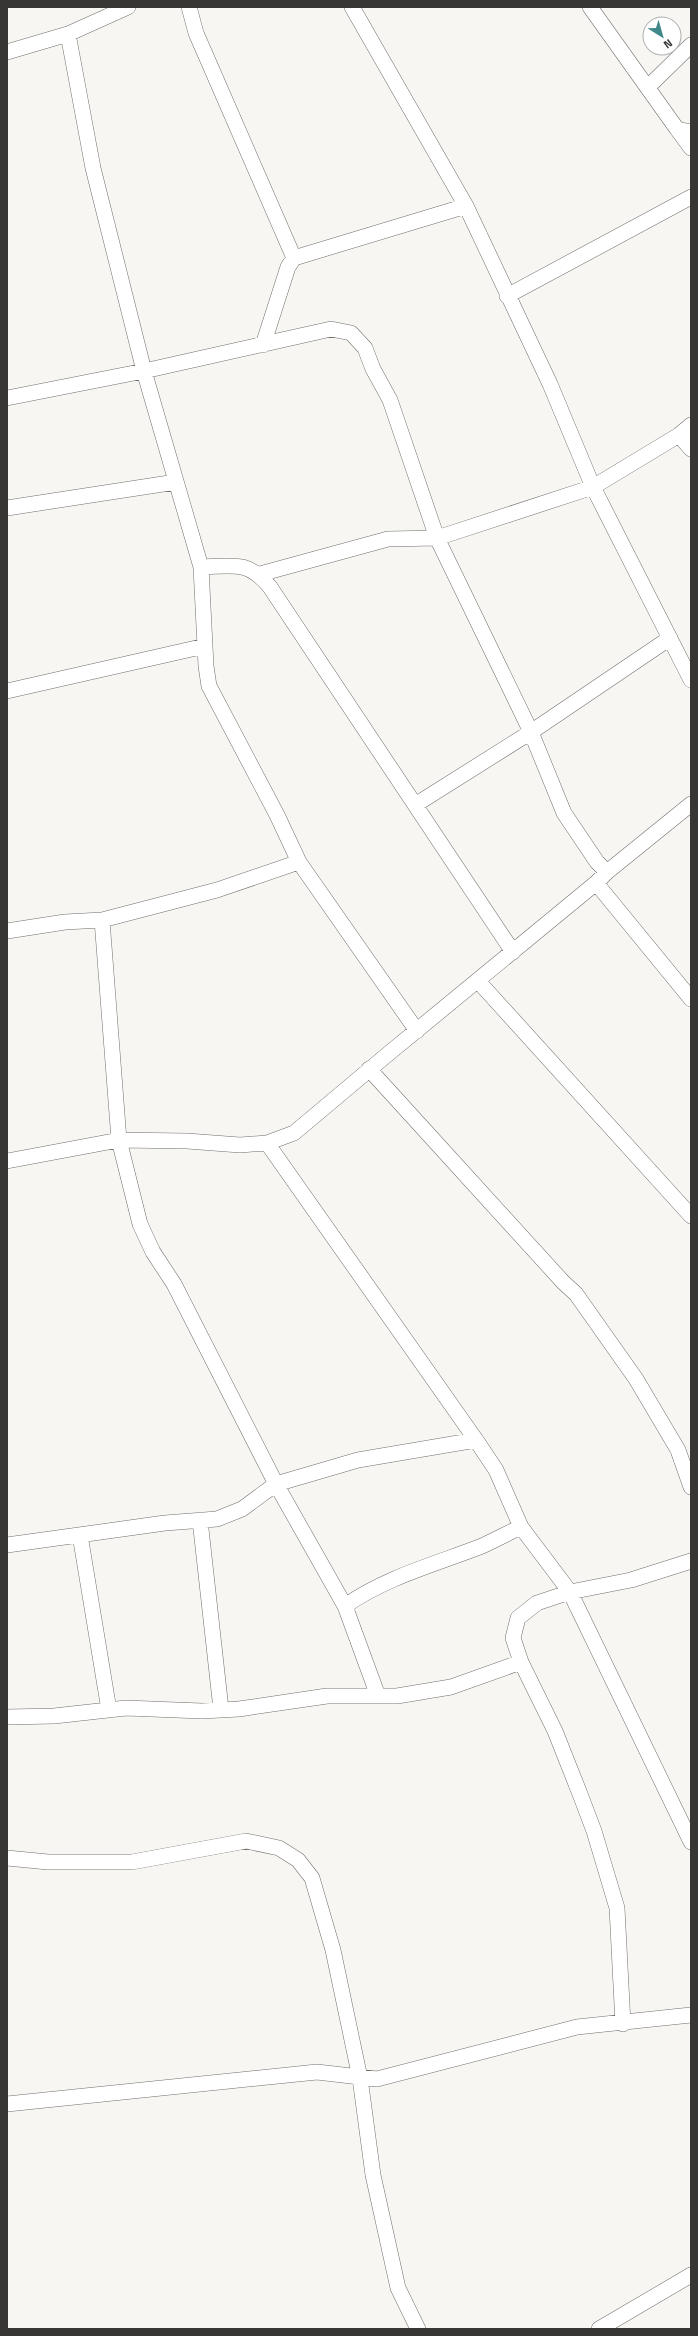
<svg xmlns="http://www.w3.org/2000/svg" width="698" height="2336" font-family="'Titillium Web',sans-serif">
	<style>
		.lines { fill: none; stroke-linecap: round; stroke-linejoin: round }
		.minor-casing { stroke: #726f6d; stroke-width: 16 }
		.minor { stroke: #fff; stroke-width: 15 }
	</style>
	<rect width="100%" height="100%" fill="#f8f6f3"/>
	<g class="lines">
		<g class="minor-casing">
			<path id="minor" d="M 189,7 L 196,33 L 294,258
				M 352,7 L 466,206 L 550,384 L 593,487 L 691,680
				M 590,7 L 677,129 L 691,132
				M 68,34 L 93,168 L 144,371 L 201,567 L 206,666 L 209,686 L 277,815 L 299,862 L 417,1031
				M 7,52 L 68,34 L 128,7
				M 648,87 L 691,45
				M 677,129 L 691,148
				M 507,296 L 691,197
				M 263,345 L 288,267 L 294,258 L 466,206
				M 7,398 L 144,371 L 331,329 L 351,333 L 365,348 L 373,369 L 390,400 L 437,538 L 531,732 L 564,813 L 597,862 L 607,872
				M 679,435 L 691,449
				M 7,508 L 176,482
				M 201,567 C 233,566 248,560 270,587 L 513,952
				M 260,574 L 388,539 L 437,538 L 593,487 L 679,435 L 691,425
				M 7,691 L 205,646
				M 415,805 L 531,732 L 670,638
				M 596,883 L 691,999
				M 102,920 L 119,1140 L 140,1224 L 153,1252 L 174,1284 L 276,1484 L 345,1606 L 378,1696
				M 7,931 L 65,922 L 102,920 L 217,890 L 299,862
				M 478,981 L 691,1216
				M 369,1069 L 563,1282 L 576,1294 L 636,1379 L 678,1450 L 691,1487
				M 267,1143 L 476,1440 L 496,1470 L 521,1527 L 570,1592 L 691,1842
				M 7,1161 L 119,1140 L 187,1141 L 240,1145 L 267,1143 L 294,1133 L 388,1054 L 596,883 L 607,872 L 691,804
				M 200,1520 L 221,1709
				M 80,1535 L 109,1710
				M 7,1545 L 165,1523 L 217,1519 L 242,1509 L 276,1484 L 358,1460 L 476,1440
				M 345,1606 C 386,1577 436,1564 482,1546 C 495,1540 508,1533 521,1527
				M 7,1717 L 54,1716 L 126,1708 L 202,1711 L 239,1709 L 327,1696 L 397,1696 L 451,1687 L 521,1662
				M 7,1858 L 48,1862 L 132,1862 L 246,1841 L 279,1848 L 298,1860 L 312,1878 L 333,1950 L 360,2078 L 373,2175 L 398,2288 L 418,2329
				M 623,2024 L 617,1908 L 594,1831 L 580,1794 L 555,1731 L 521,1662 L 513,1638 L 518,1618 L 537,1603 L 570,1592 L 631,1580 L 691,1561
				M 7,2104 L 317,2072 L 377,2079 L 577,2027 L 691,2015
				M 599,2329 L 691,2275"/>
		</g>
		<use href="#minor" class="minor"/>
	</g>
	<rect width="698" height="2336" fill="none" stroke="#373635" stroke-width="16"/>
	<g transform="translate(662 36) rotate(143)"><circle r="19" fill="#ffffff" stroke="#afafae"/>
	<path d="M0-3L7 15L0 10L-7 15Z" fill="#408889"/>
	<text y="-6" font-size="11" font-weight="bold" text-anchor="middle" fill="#373635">N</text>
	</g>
</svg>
